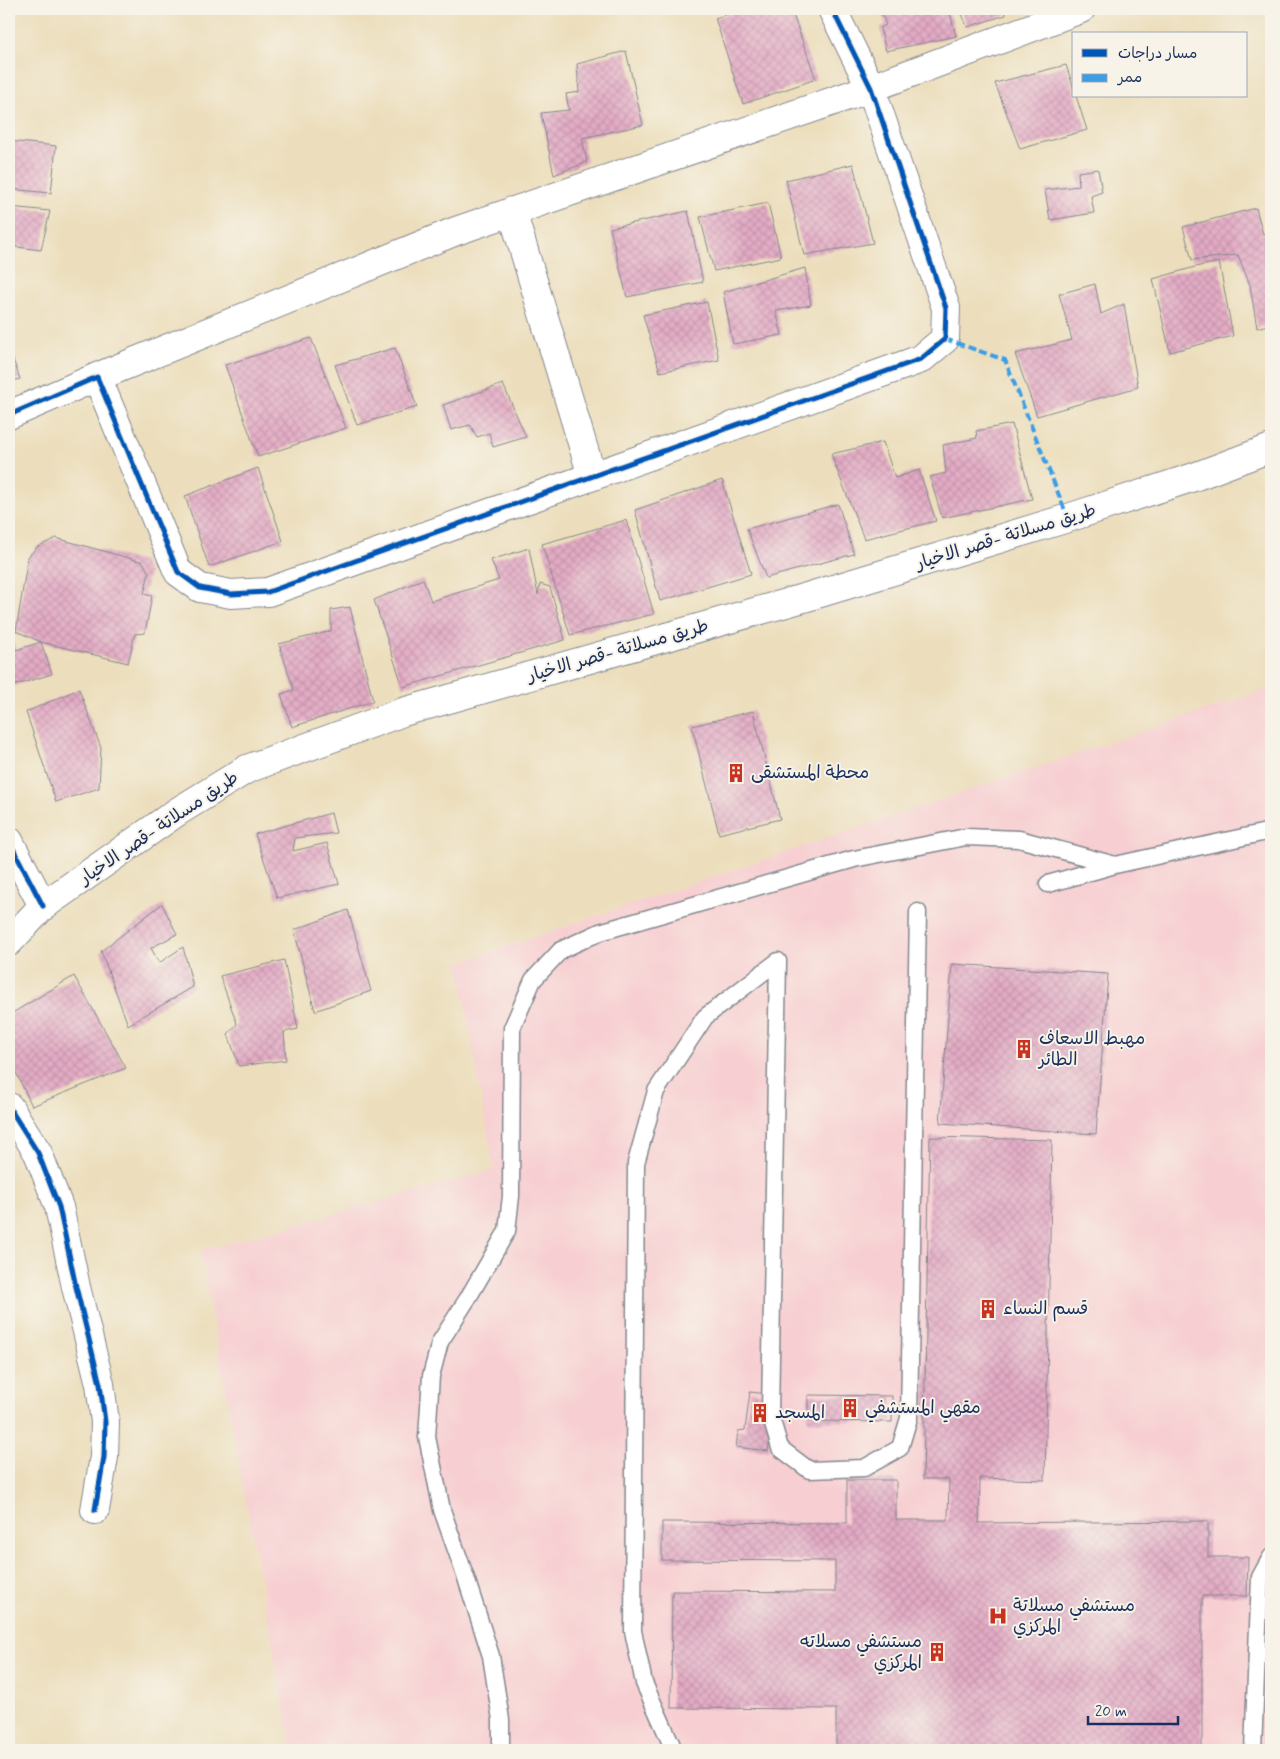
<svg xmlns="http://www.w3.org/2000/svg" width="1280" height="1759" font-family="Mynerve,'Playpen Sans Arabic',sans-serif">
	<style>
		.built { fill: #f7cfd2 }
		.building { fill: url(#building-cross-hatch) }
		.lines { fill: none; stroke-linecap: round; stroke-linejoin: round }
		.lane-casing { stroke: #84868d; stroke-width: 19 }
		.street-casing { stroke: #84868d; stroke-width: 30 }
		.secondary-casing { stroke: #84868d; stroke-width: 30 }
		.lane { stroke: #fff; stroke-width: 16 }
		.street { stroke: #fff; stroke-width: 28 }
		.secondary { stroke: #fff; stroke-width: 28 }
		.quiet { stroke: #3b9de6; stroke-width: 4; stroke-dasharray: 8 4; stroke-linecap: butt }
		.cycleway-casing { stroke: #f7f3e8; stroke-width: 8 }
		.cycleway { stroke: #0057b8; stroke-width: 5 }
		.labels { text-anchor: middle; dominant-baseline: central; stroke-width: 4; stroke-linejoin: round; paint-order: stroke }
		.street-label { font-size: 18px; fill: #1b2f5e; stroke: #f7f3e8 }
		.poi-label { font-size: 18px; fill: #1b2f5e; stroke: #f7f3e8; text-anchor: start }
	</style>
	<defs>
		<pattern id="building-cross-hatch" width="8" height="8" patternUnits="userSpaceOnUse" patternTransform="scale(1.25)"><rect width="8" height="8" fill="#e3abc4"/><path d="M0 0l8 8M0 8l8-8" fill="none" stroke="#c293ab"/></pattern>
	</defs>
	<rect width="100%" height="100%" fill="#f7f3e8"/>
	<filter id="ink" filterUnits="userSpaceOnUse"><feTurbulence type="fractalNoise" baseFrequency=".02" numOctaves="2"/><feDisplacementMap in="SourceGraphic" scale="10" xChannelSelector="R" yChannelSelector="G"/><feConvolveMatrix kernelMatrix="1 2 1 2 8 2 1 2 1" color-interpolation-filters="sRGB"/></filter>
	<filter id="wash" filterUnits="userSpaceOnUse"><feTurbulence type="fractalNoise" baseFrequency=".0096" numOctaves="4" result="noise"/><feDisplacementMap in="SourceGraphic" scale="20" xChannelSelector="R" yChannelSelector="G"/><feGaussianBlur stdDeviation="1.12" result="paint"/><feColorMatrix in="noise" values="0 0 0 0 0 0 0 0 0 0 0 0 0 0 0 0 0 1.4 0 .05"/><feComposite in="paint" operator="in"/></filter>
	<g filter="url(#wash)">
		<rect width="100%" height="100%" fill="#ecdebc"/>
		<path class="built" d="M 1271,688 L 1271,1750 L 292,1750 L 200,1251 L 494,1170 L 458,963 Z"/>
		<g id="blocks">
			<path class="building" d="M 745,9 L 791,9 L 816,79 L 743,104 L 715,18 Z
				M 880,9 L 949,9 L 956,36 L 886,51 L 880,28 L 886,25 Z
				M 960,9 L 1005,9 L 1006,15 L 967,27 Z
				M 626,51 L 643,125 L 582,138 L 587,162 L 554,175 L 541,113 L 569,110 L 566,94 L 579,92 L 577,64 Z
				M 1066,65 L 1074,89 L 1074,96 L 1076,96 L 1087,130 L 1020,149 L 995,83 Z
				M 9,141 L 56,146 L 51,193 L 9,189 Z
				M 853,164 L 873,243 L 804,255 L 786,180 Z
				M 1098,169 L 1102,192 L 1091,196 L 1094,213 L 1050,220 L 1045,190 L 1079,186 L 1078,172 Z
				M 768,203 L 781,257 L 714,271 L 700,217 Z
				M 9,207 L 50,211 L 41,250 L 9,246 Z
				M 1256,208 L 1263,234 L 1271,232 L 1271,324 L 1257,328 L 1250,285 L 1238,255 L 1192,260 L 1183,227 Z
				M 688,211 L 703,282 L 627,297 L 610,228 Z
				M 1219,262 L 1233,336 L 1170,352 L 1153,279 L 1195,267 Z
				M 805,268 L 811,305 L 776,311 L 782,335 L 733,344 L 723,292 Z
				M 1095,284 L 1101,314 L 1124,304 L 1138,387 L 1037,416 L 1015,354 L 1072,340 L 1059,294 Z
				M 707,302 L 719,360 L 660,372 L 643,315 Z
				M 311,338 L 346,428 L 258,457 L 225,365 Z
				M 9,348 L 20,379 L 9,382 Z
				M 395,348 L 417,407 L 357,425 L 335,365 Z
				M 503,384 L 526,437 L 493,447 L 489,433 L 477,437 L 470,425 L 451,430 L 443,405 Z
				M 1012,424 L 1032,499 L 942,518 L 930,477 L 946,473 L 943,445 L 977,438 L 976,431 Z
				M 883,442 L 895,478 L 919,470 L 936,521 L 864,539 L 831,454 Z
				M 258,468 L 283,541 L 209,567 L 185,496 Z
				M 722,480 L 751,574 L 660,601 L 635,510 Z
				M 838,504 L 854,554 L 766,578 L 747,529 Z
				M 626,520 L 654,614 L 570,635 L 542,544 Z
				M 56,538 L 143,562 L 149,573 L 144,594 L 152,596 L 145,633 L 135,634 L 128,663 L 41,642 L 16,631 L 28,557 L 37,547 Z
				M 529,548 L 538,595 L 540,584 L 550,587 L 565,640 L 403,687 L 374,600 L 423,579 L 431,601 L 499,580 L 491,560 Z
				M 350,607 L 373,701 L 292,727 L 281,694 L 294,690 L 279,644 L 331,631 L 331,610 Z
				M 9,630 L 16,650 L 41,642 L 52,674 L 9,687 Z
				M 79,689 L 101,748 L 99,788 L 56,802 L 26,712 Z
				M 753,711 L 780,819 L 719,834 L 692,726 Z
				M 331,813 L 336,833 L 295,838 L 293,851 L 327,843 L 339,884 L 277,898 L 255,834 Z
				M 162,904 L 177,934 L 151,948 L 159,963 L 183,947 L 193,987 L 128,1025 L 101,951 Z
				M 348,910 L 371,991 L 315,1011 L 294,930 Z
				M 284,960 L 298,1029 L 284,1032 L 286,1060 L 239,1066 L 228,1034 L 237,1024 L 220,976 Z
				M 952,964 L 1108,974 L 1096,1134 L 940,1123 Z
				M 74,976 L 126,1068 L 32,1106 L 9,1058 L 9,1015 Z
				M 930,1137 L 1052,1140 L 1045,1480 L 980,1478 L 979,1523 L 1208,1521 L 1208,1557 L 1248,1557 L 1247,1596 L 1202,1596 L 1202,1750 L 836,1750 L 836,1709 L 671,1708 L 672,1591 L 835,1592 L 835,1561 L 662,1560 L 662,1522 L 847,1523 L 847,1480 L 896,1480 L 896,1520 L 948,1520 L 949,1479 L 923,1479 Z
				M 750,1392 L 776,1395 L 768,1451 L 736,1447 L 738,1431 L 745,1430 Z
				M 808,1395 L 892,1396 L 892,1422 L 808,1421 Z"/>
		</g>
	</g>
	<g filter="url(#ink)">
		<use href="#blocks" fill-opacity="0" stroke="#84868d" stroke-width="1"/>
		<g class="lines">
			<g class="lane-casing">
				<path id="lane" d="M 1048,884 L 1115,865 L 1271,831
					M 778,961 L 770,1414 L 780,1448 L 809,1470 L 864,1468 L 900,1448 L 909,1418 L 918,912
					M 501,1750 L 501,1720 L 491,1656 L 466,1578 L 442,1510 L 427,1437 L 431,1376 L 440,1342 L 468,1298 L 507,1231 L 511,1196 L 512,1028 L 533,980 L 561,950 L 600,932 L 854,859 L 966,837 L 1019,839 L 1115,865
					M 674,1750 L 644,1683 L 633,1631 L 636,1163 L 656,1091 L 705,1017 L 778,961
					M 1253,1750 L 1260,1577 L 1271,1557"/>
			</g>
			<g class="street-casing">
				<path id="street" d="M 512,211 L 592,476
					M 97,377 L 456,231 L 871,88 L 1081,9
					M 9,415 L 97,377 L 178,572 L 200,588 L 231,594 L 268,592 L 921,359 L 945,339 L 946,308 L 871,88 L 832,9
					M 9,841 L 43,906
					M 9,1107 L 38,1153 L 59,1207 L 76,1287 L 100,1384 L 105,1422 L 104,1457 L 95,1510"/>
			</g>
			<g class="secondary-casing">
				<path id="secondary" d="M 9,942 L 43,906 L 177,812 L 247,769 L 403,712 L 807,597 L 1068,518 L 1194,477 L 1271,448"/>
			</g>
			<use href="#lane" class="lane"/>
			<use href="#street" class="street"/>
			<use href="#secondary" class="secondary"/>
			<path class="quiet" d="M 945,339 L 1005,360 L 1068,518"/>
			<g class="cycleway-casing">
				<path id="cycleway" d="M 9,415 L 97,377 L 178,572 L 200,588 L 231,594 L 268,592 L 921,359 L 945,339 L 946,308 L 871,88 L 832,9
					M 9,841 L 43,906
					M 9,1107 L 38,1153 L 59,1207 L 76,1287 L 100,1384 L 105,1422 L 104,1457 L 95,1510"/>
			</g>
			<use href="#cycleway" class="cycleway"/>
		</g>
	</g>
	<defs>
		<g id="building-bare" transform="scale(1.5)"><path d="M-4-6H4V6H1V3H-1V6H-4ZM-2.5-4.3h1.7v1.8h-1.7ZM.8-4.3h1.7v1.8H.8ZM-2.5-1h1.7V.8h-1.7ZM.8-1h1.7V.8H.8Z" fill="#c8321e" stroke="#f7f3e8" stroke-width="2.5" paint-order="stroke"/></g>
		<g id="hospital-bare" transform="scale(1.5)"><path d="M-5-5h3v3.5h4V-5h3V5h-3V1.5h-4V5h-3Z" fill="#c8321e" stroke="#f7f3e8" stroke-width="2.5" paint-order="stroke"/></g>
	</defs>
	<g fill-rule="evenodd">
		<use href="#building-bare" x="736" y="773"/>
		<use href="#building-bare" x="1024" y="1049"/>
		<use href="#building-bare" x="988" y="1309"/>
		<use href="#building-bare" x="850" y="1408"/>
		<use href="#building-bare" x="760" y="1413"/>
		<use href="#hospital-bare" x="998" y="1616"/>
		<use href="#building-bare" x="937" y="1652"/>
	</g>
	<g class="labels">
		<g class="street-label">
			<text transform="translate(1006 537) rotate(-17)">طريق مسلاتة -قصر الاخيار</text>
			<text transform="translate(618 651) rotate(-16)">طريق مسلاتة -قصر الاخيار</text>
			<text transform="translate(159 828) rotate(-34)">طريق مسلاتة -قصر الاخيار</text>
		</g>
		<g class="poi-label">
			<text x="751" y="773">محطة المستشقى</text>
			<text x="1039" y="1039">مهبط الاسعاف<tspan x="1039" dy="21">الطائر</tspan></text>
			<text x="1003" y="1309">قسم النساء</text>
			<text x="865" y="1408">مقهي المستشفي</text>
			<text x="775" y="1413">المسجد</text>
			<text x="1013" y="1606">مستشفي مسلاتة<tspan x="1013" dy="21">المركزي</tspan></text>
			<text x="922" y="1642" text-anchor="end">مستشفي مسلاته<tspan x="922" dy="21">المركزي</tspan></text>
		</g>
	</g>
	<rect width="1280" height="1759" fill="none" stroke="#f7f3e8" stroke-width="30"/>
	<rect x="1072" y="32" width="175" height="65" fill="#f7f3e8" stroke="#9fa5b1"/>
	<rect x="1082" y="49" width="25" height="8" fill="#0057b8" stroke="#9fa5b1"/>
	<text x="1118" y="58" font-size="15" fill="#1b2f5e">مسار دراجات</text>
	<rect x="1082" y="74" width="25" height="8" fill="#3b9de6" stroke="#9fa5b1"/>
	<text x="1118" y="82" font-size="15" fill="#1b2f5e">ممر</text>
	<path d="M1088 1716v8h90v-8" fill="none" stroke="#1b2f5e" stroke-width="2.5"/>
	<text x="1095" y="1716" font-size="15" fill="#1b2f5e" stroke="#f7f3e8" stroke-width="4" paint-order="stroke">20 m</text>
</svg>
